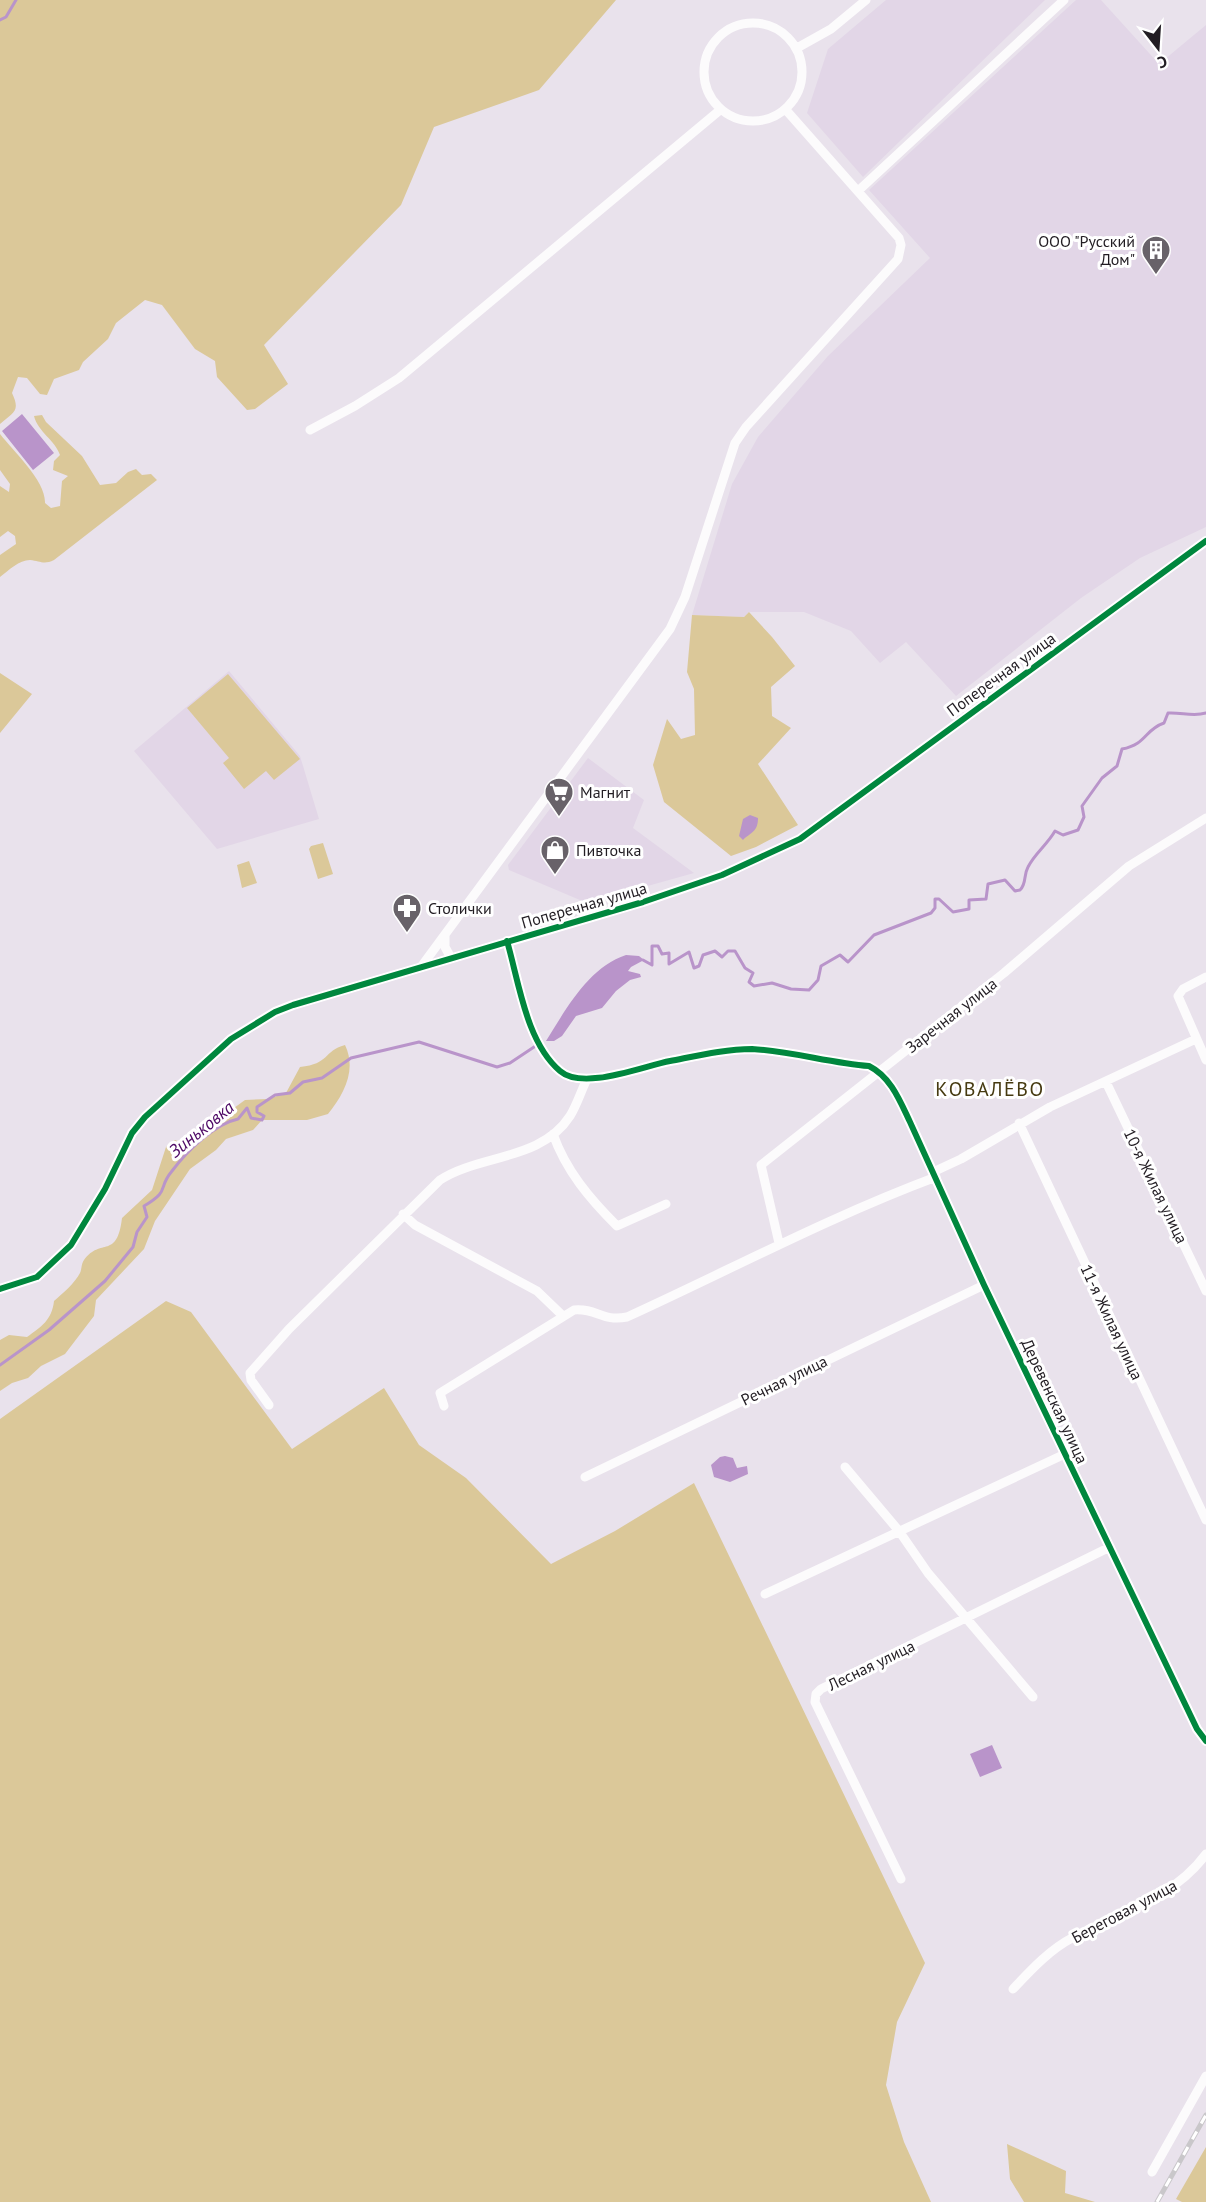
<svg xmlns="http://www.w3.org/2000/svg" width="1206" height="2202" font-family="'PT Sans',sans-serif">
	<style>
		.built { fill: #e2d6e7 }
		.green { fill: #dbc899 }
		.water { fill: #b994ca }
		.lines { fill: none; stroke-linecap: round; stroke-linejoin: round }
		.stream { stroke: #b994ca; stroke-width: 3 }
		.minor { stroke: #fcfbfc; stroke-width: 9 }
		.rail-casing { stroke: #c9c7ca; stroke-width: 5 }
		.rail { stroke: #fff; stroke-width: 3; stroke-dasharray: 9; stroke-linecap: butt }
		.cycleway-casing { stroke: #fff; stroke-width: 10 }
		.cycleway { stroke: #00873e; stroke-width: 6 }
		.labels { text-anchor: middle; dominant-baseline: central; stroke-width: 6; stroke-linejoin: round; paint-order: stroke }
		.poi-label { font-size: 16px; fill: #221d23; stroke: #fff; text-anchor: start }
		.street-label { font-size: 16px; fill: #221d23; stroke: #fff }
		.water-label { font-size: 18px; font-style: italic; fill: #4d0865; stroke: #fff }
		.quarter-label { font-size: 20px; letter-spacing: 1.5px; fill: #463a11; stroke: #fff }
	</style>
	<rect width="100%" height="100%" fill="#e9e2ec"/>
	<path class="built" d="M 886,0 L 1045,0 L 863,177 L 807,113 L 828,49 Z
		M 1076,0 L 1101,0 L 1159,64 L 1206,25 L 1206,527 L 1140,558 L 1081,598 L 956,696 L 906,642 L 880,663 L 851,631 L 804,612 L 749,612 L 744,617 L 692,615 L 732,484 L 758,437 L 828,356 L 930,258 L 869,190 Z
		M 229,671 L 300,756 L 319,819 L 217,849 L 134,751 Z
		M 588,758 L 644,800 L 633,828 L 694,873 L 587,903 L 509,870 L 508,865 Z"/>
	<path class="green" d="M 0,0 L 616,0 L 539,90 L 434,127 L 401,205 L 264,345 L 288,384 L 255,409 L 247,410 L 217,377 L 215,361 L 195,349 L 162,305 L 145,300 L 116,323 L 108,339 L 83,362 L 79,370 L 54,379 L 47,395 L 40,394 L 27,378 L 18,377 L 12,393 C 21,412 13,412 0,424 Z
		M 42,415 L 46,422 L 82,456 L 100,485 L 116,483 L 128,472 L 136,469 L 142,475 L 151,474 L 157,480 L 54,560 C 44,565 40,561 30,560 C 19,560 9,570 0,577 L 0,555 L 16,544 L 15,536 L 8,531 L 0,537 L 0,486 L 9,492 L 10,484 L 0,470 L 0,434 C 14,452 46,481 45,503 L 51,508 L 60,506 L 62,481 L 68,476 L 53,470 L 54,461 L 60,455 C 55,440 38,432 34,416 Z
		M 749,612 L 772,637 L 795,666 L 771,687 L 772,716 L 791,728 L 758,764 L 798,825 L 756,847 L 731,856 L 664,802 L 653,765 L 667,719 L 681,739 L 695,735 L 694,689 L 687,672 L 692,615 L 744,617 Z
		M 0,673 L 32,694 L 0,733 Z
		M 228,674 L 300,759 L 274,780 L 266,771 L 244,789 L 223,763 L 229,758 L 187,708 Z
		M 323,843 L 333,874 L 318,879 L 309,849 L 311,846 Z
		M 249,861 L 257,883 L 242,888 L 237,865 Z
		M 345,1045 C 357,1070 344,1094 328,1114 L 307,1120 L 262,1120 L 253,1130 L 226,1139 L 216,1150 L 190,1169 L 155,1221 L 144,1249 L 96,1300 L 94,1316 L 65,1354 L 41,1366 L 28,1378 L 12,1383 L 0,1391 L 0,1340 L 9,1335 L 27,1337 C 41,1327 52,1320 54,1301 C 62,1294 75,1283 80,1273 C 82,1269 81,1264 84,1260 C 101,1237 117,1260 122,1218 L 152,1190 L 166,1147 L 175,1140 L 193,1148 L 208,1136 L 216,1121 L 245,1100 L 268,1099 L 286,1093 L 300,1067 C 330,1064 323,1051 345,1045 Z
		M 166,1301 L 191,1312 L 292,1449 L 384,1388 L 419,1445 L 466,1478 L 551,1564 L 615,1531 L 694,1483 L 925,1963 L 897,2022 L 886,2085 L 904,2142 L 931,2202 L 0,2202 L 0,1419 Z
		M 1007,2144 L 1066,2171 L 1065,2193 L 1095,2202 L 1024,2202 L 1010,2179 Z
		M 1206,2147 L 1206,2202 L 1182,2202 L 1176,2199 Z"/>
	<path class="water" d="M 22,414 L 54,453 L 33,470 L 2,431 Z
		M 750,815 L 758,818 C 758,832 751,832 743,840 L 739,836 L 743,819 Z
		M 626,955 L 639,956 L 644,960 L 631,967 L 628,971 L 640,974 L 641,977 L 630,980 L 616,991 L 602,1008 L 576,1016 L 562,1036 L 554,1041 L 546,1041 C 566,1009 589,967 626,955 Z
		M 725,1456 L 733,1458 L 737,1468 L 747,1466 L 748,1474 L 730,1482 L 714,1477 L 711,1465 L 720,1457 Z
		M 992,1745 L 1002,1768 L 980,1777 L 970,1754 Z"/>
	<g class="lines">
		<path class="stream" d="M 0,20 L 6,17 L 16,0
			M 643,960 L 652,965 L 652,946 L 658,946 L 662,954 L 669,953 L 669,964 L 689,952 L 694,968 L 699,966 L 703,955 L 715,951 L 722,957 L 728,951 L 735,951 L 745,968 L 753,973 L 749,982 L 754,986 L 772,983 L 791,989 L 809,990 L 818,980 L 821,966 L 840,955 L 848,962 L 874,935 L 931,913 L 935,908 L 935,899 L 939,899 L 953,912 L 969,909 L 969,900 L 986,899 L 988,884 L 1005,880 L 1015,891 L 1020,890 C 1027,883 1023,876 1028,867 C 1035,853 1047,845 1055,831 L 1063,835 L 1078,830 L 1084,817 L 1082,806 L 1102,778 L 1117,766 L 1122,749 C 1147,744 1144,730 1164,723 L 1168,713 C 1181,712 1193,717 1206,713
			M 0,1365 L 49,1330 L 105,1281 L 133,1247 L 137,1232 L 147,1217 L 144,1206 C 171,1190 157,1189 172,1171 C 187,1151 214,1124 238,1119 L 247,1108 L 251,1118 L 262,1120 L 264,1116 L 257,1112 L 257,1107 L 275,1095 L 290,1093 L 303,1082 L 322,1078 L 351,1058 L 419,1042 L 497,1067 L 510,1063 L 537,1045"/>
		<path class="minor" d="M704 72a49 49 0 1 1 98 0a49 49 0 1 1-98 0Z
			M 797,48 L 831,29 L 866,0
			M 858,191 L 1064,0
			M 310,430 L 355,406 L 399,378 L 720,110
			M 445,935 L 445,947 L 451,958
			M 507,941 C 519,982 526,1042 560,1071 C 583,1091 643,1066 670,1061 C 696,1056 725,1049 752,1049 C 791,1051 830,1063 869,1066 C 891,1077 900,1101 910,1122 L 984,1285 L 1197,1729 L 1206,1741
			M 421,967 L 670,629 L 685,597 L 735,443 L 746,427 L 898,259 L 901,245 L 899,238 L 786,110
			M 1206,977 L 1183,989 L 1178,996 L 1206,1060
			M 1106,1082 L 1206,1291
			M 1019,1123 L 1206,1520
			M 553,1134 C 566,1171 590,1199 617,1226 L 666,1204
			M 933,1172 L 961,1159 L 1050,1107 L 1196,1039
			M 403,1214 L 415,1225 L 537,1291 L 563,1316
			M 779,1243 L 761,1165 L 1004,973 L 1129,866 L 1206,818
			M 0,1289 L 37,1277 L 71,1245 L 105,1189 L 132,1133 L 145,1117 L 231,1039 L 275,1012 L 293,1005 L 643,902 L 722,875 L 800,839 L 1206,541
			M 269,1405 L 251,1380 L 250,1373 L 289,1329 L 440,1180 C 480,1154 541,1161 570,1116 C 577,1105 581,1091 587,1079
			M 444,1406 L 440,1393 L 574,1310 C 597,1308 602,1322 627,1317 C 730,1270 829,1217 936,1177
			M 845,1467 L 899,1531 L 928,1573 L 1033,1697
			M 585,1477 L 984,1285
			M 765,1594 L 1065,1454
			M 901,1879 L 815,1702 L 816,1694 L 821,1689 L 1110,1547
			M 1013,1989 C 1030,1971 1049,1950 1072,1938 C 1119,1913 1173,1899 1206,1854
			M 1152,2172 L 1206,2076"/>
		<g class="rail-casing">
			<path id="rail" d="M 1157,2202 L 1206,2115"/>
		</g>
		<use href="#rail" class="rail"/>
		<g class="cycleway-casing">
			<path id="cycleway" d="M 507,941 C 519,982 526,1042 560,1071 C 583,1091 643,1066 670,1061 C 696,1056 725,1049 752,1049 C 791,1051 830,1063 869,1066 C 891,1077 900,1101 910,1122 L 984,1285 L 1197,1729 L 1206,1741
				M 0,1289 L 37,1277 L 71,1245 L 105,1189 L 132,1133 L 145,1117 L 231,1039 L 275,1012 L 293,1005 L 643,902 L 722,875 L 800,839 L 1206,541"/>
		</g>
		<use href="#cycleway" class="cycleway"/>
	</g>
	<defs>
		<g id="building-pin" transform="scale(1.5)"><path d="M0 17L-7.5 6A9.5 9.5 0 1 1 7.5 6Z" fill="#686269" stroke="#fff"/><path d="M-4-6H4V6H1V3H-1V6H-4ZM-2.5-4.3h1.7v1.8h-1.7ZM.8-4.3h1.7v1.8H.8ZM-2.5-1h1.7V.8h-1.7ZM.8-1h1.7V.8H.8Z" fill="#fff"/></g>
		<g id="supermarket-pin" transform="scale(1.5)"><path d="M0 17L-7.5 6A9.5 9.5 0 1 1 7.5 6Z" fill="#686269" stroke="#fff"/><path d="M-6-5.5h2.5l.6 2H6L4.5 2H-2.5L-4.4-4H-6ZM-1.5 3.2a1.3 1.3 0 1 0 .1 0ZM3 3.2a1.3 1.3 0 1 0 .1 0Z" fill="#fff"/></g>
		<g id="shop-pin" transform="scale(1.5)"><path d="M0 17L-7.5 6A9.5 9.5 0 1 1 7.5 6Z" fill="#686269" stroke="#fff"/><path d="M-5-2.5h2.3a2.7 3.5 0 0 1 5.4 0H5L5.5 6h-11ZM-1.5-2.5h3a1.5 2.3 0 0 0-3 0Z" fill="#fff"/></g>
		<g id="pharmacy-pin" transform="scale(1.5)"><path d="M0 17L-7.5 6A9.5 9.5 0 1 1 7.5 6Z" fill="#686269" stroke="#fff"/><path d="M-2-6h4v4h4v4h-4v4h-4v-4h-4v-4h4Z" fill="#fff"/></g>
	</defs>
	<g fill-rule="evenodd">
		<use href="#building-pin" x="1156" y="250"/>
		<use href="#supermarket-pin" x="559" y="792"/>
		<use href="#shop-pin" x="555" y="850"/>
		<use href="#pharmacy-pin" x="407" y="908"/>
	</g>
	<g class="labels">
		<g class="poi-label">
			<text x="1135" y="241" text-anchor="end">ООО "Русский<tspan x="1135" dy="18">Дом"</tspan></text>
			<text x="580" y="792">Магнит</text>
			<text x="576" y="850">Пивточка</text>
			<text x="428" y="908">Столички</text>
		</g>
		<g class="street-label">
			<text transform="translate(1001 674) rotate(-36)">Поперечная улица</text>
			<text transform="translate(584 905) rotate(-16)">Поперечная улица</text>
			<text transform="translate(951 1015) rotate(-38)">Заречная улица</text>
			<text transform="translate(1156 1186) rotate(64)">10-я Жилая улица</text>
			<text transform="translate(1112 1322) rotate(65)">11-я Жилая улица</text>
			<text transform="translate(784 1380) rotate(-26)">Речная улица</text>
			<text transform="translate(1055 1401) rotate(65)">Деревенская улица</text>
			<text transform="translate(871 1665) rotate(-26)">Лесная улица</text>
			<text transform="translate(1124 1911) rotate(-28)">Береговая улица</text>
		</g>
		<g class="water-label">
			<text transform="translate(201 1129) rotate(-39)">Зиньковка</text>
		</g>
		<g class="quarter-label">
			<text x="990" y="1089">КОВАЛЁВО</text>
		</g>
	</g>
	<g transform="translate(1158 48) rotate(163)" stroke="#ffffff" stroke-width="4.5" paint-order="stroke">
	<path d="M0-4.5L10 22L0 15L-10 22Z" fill="#221d23"/>
	<text y="-9" font-size="16" font-weight="bold" text-anchor="middle" fill="#221d23">С</text>
	</g>
</svg>
